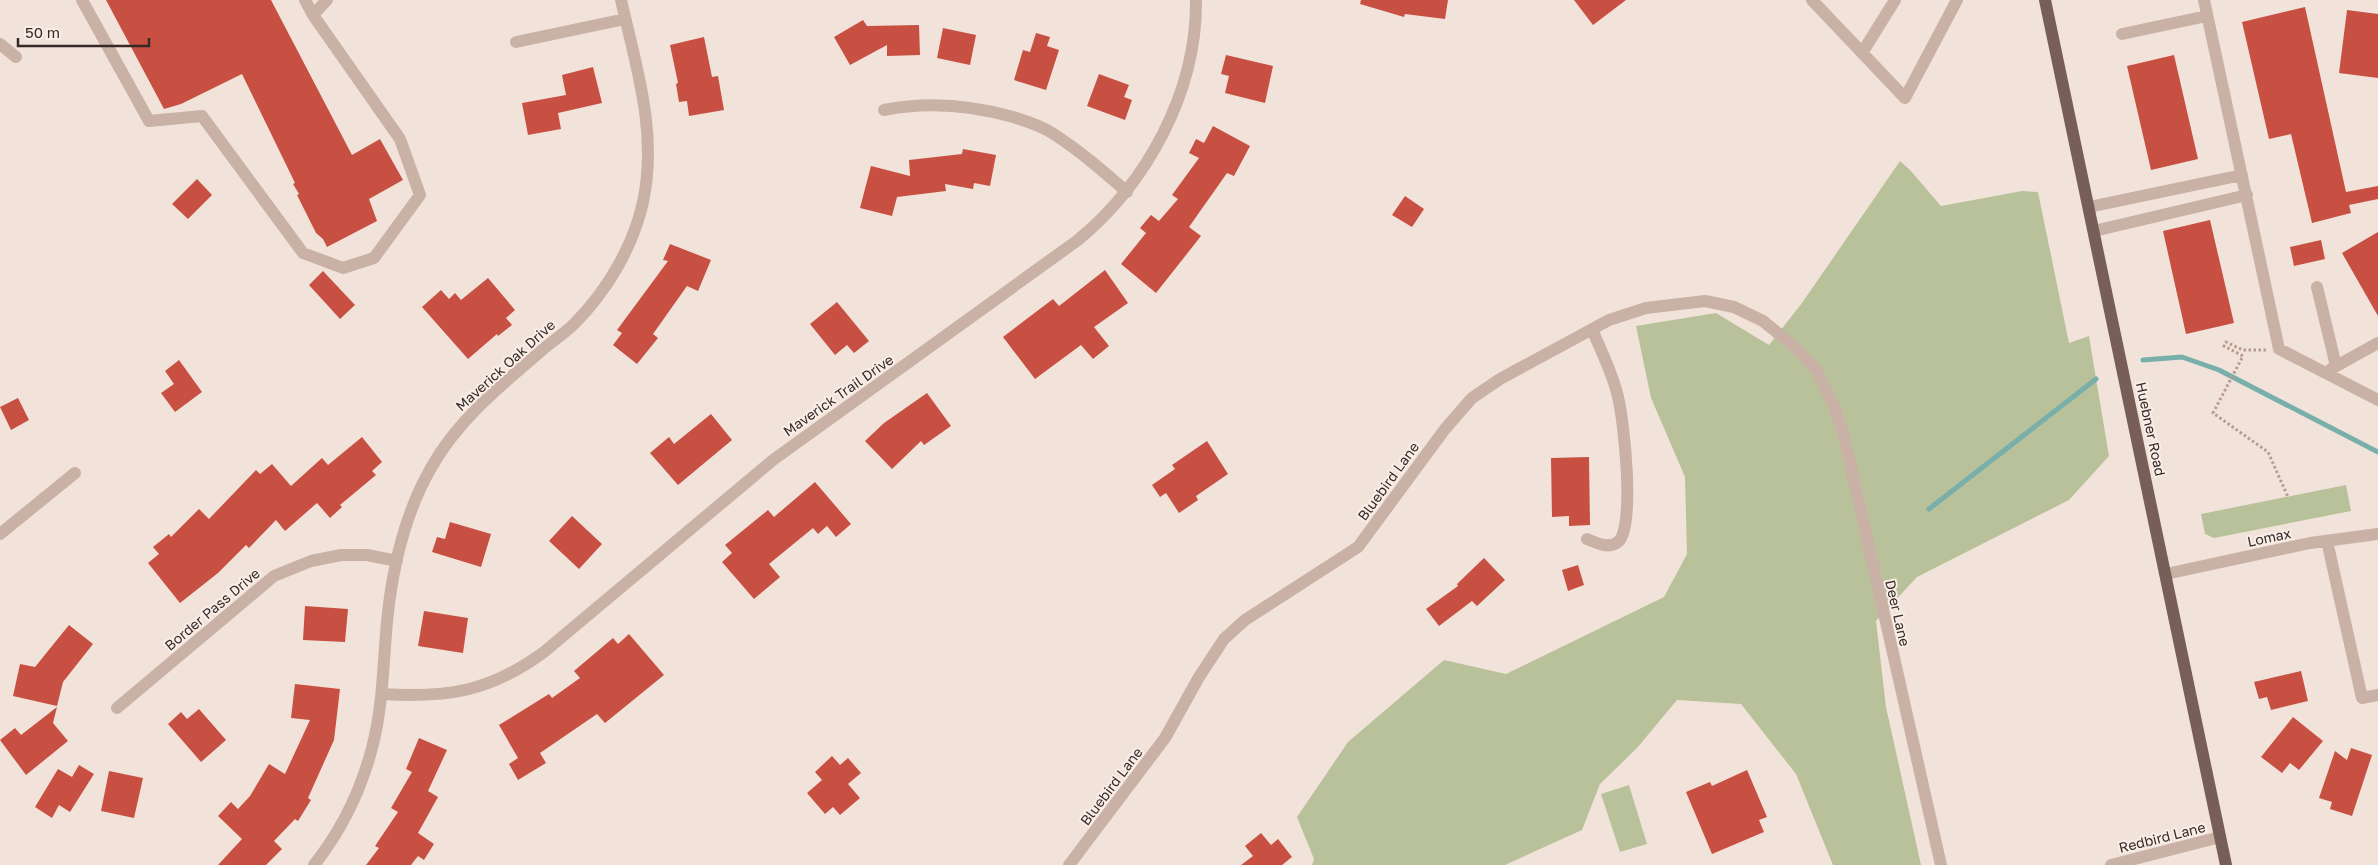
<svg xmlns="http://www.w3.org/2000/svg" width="2378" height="865" font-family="'Golos Text',sans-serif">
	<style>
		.green { fill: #b9c19a }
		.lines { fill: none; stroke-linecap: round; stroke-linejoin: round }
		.stream { stroke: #79afaa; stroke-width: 5 }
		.building { fill: #c75043 }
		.path { stroke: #b69b90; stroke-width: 3; stroke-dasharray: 2.5 2.5; stroke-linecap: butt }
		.minor { stroke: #cab1a6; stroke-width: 12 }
		.major { stroke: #785e58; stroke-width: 12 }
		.labels { text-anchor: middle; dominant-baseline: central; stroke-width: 4; stroke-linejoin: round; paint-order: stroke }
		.street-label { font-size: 14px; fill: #362a27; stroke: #f9eee7 }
	</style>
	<rect width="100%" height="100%" fill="#f2e3da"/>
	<path class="green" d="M 1900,161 L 1910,170 L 1941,206 L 2022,191 L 2038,192 L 2069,343 L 2089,336 L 2109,456 L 2069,500 L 1917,577 L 1876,621 L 1886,707 L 1921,865 L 1833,865 L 1796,774 L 1741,704 L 1677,700 L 1637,748 L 1600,784 L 1582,830 L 1505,865 L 1312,865 L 1314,859 L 1297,817 L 1348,742 L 1444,660 L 1506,674 L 1664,597 L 1687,554 L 1685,477 L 1651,398 L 1636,326 L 1716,313 L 1769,345 L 1802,303 Z
		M 2346,485 L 2351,511 L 2214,538 L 2205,534 L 2201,514 Z
		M 1629,785 L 1647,844 L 1620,852 L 1601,794 Z"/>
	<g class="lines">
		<path class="stream" d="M 2143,360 L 2182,357 L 2219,370 L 2378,452
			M 1929,509 L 2096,379"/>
	</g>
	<path class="building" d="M 106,0 L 271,0 L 352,155 L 380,139 L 403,180 L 369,199 L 377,221 L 327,247 L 323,239 L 316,233 L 297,195 L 299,194 L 293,184 L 295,183 L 242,74 L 181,104 L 164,109 Z
		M 1361,0 L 1448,0 L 1445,19 L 1405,14 L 1404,17 L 1360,4 Z
		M 1574,0 L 1626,0 L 1593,25 Z
		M 2305,7 L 2346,192 L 2378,186 L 2378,199 L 2349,205 L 2351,213 L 2312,223 L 2291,134 L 2269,139 L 2242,22 Z
		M 2347,10 L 2378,14 L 2378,78 L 2339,73 Z
		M 863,20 L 867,26 L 919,25 L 920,55 L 887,56 L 887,45 L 850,65 L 834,37 Z
		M 943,28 L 976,35 L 970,65 L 937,58 Z
		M 1036,33 L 1050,37 L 1047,46 L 1059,50 L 1046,90 L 1014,80 L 1023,50 L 1030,52 Z
		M 704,37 L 712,77 L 718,76 L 724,110 L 689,116 L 687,101 L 679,102 L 676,84 L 678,83 L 670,45 Z
		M 1226,55 L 1273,66 L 1265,103 L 1225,93 L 1229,76 L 1221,74 Z
		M 2174,55 L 2198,159 L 2151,170 L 2127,66 Z
		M 593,67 L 602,103 L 558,113 L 561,129 L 528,135 L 522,103 L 566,95 L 562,75 Z
		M 1099,74 L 1129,85 L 1124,97 L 1132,100 L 1125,120 L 1087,106 Z
		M 1213,126 L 1250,146 L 1234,176 L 1227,173 L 1189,227 L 1201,236 L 1156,293 L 1121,264 L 1146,233 L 1140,228 L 1151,215 L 1159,221 L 1178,199 L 1172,195 L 1199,158 L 1189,153 L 1196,139 L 1204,143 Z
		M 963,149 L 996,155 L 990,186 L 974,183 L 973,189 L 945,184 L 946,191 L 897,197 L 892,216 L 860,208 L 871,166 L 910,176 L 909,160 L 962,154 Z
		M 197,179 L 212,195 L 188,219 L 172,204 Z
		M 1405,196 L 1424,209 L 1412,227 L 1392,215 Z
		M 2210,220 L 2234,323 L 2186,334 L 2163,231 Z
		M 2378,232 L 2378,316 L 2342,253 Z
		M 2321,240 L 2325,259 L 2294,266 L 2290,247 Z
		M 670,244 L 711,260 L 698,291 L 687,286 L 653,334 L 658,338 L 637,364 L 613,345 L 622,333 L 617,330 L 668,261 L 663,260 Z
		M 1105,270 L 1128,303 L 1094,327 L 1109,346 L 1093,359 L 1081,345 L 1035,379 L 1003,337 L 1053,299 L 1059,306 Z
		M 323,271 L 355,305 L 340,319 L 309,285 Z
		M 488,278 L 515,310 L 506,318 L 512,325 L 498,336 L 497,334 L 468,359 L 422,307 L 441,290 L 449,299 L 455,293 L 461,300 Z
		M 837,302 L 869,341 L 854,353 L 847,345 L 835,355 L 810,324 Z
		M 179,360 L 202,392 L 175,412 L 161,393 L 174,384 L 165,371 Z
		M 927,393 L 951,426 L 924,445 L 921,441 L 892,469 L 865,441 L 884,423 Z
		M 18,398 L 29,420 L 11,430 L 0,407 Z
		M 711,414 L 732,440 L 678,485 L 650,453 L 669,437 L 674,444 Z
		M 362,437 L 382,462 L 372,471 L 376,475 L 340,505 L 342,507 L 330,518 L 317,503 L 285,531 L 276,520 L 249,548 L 246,545 L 218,573 L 180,603 L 148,563 L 159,554 L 153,547 L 169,534 L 171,537 L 199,509 L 209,519 L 256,470 L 260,474 L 272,464 L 291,486 L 322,458 L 328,465 Z
		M 1207,441 L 1228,474 L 1196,496 L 1198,500 L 1179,513 L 1166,493 L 1160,497 L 1152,485 L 1175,469 L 1172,465 Z
		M 1589,457 L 1590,525 L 1569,526 L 1569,516 L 1552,517 L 1551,458 Z
		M 815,482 L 851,524 L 836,537 L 827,526 L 818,534 L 813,528 L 769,564 L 780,577 L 754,599 L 722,562 L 732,553 L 725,545 L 768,510 L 774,517 Z
		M 572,516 L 602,544 L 579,569 L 549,541 Z
		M 450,522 L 491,534 L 481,567 L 432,552 L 437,537 L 445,539 Z
		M 1484,558 L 1505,580 L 1477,606 L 1472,601 L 1439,626 L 1426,609 L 1458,586 L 1457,584 Z
		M 1578,565 L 1584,585 L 1568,591 L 1562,570 Z
		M 305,606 L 348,609 L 345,642 L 303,640 Z
		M 424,611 L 468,618 L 463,653 L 418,646 Z
		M 69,625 L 93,644 L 63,682 L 57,706 L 13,696 L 20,664 L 35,667 Z
		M 629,634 L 664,675 L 605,723 L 597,714 L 540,753 L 546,763 L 518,780 L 509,764 L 518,758 L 499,725 L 549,694 L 552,698 L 580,678 L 574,671 L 613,638 L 618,644 Z
		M 2301,671 L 2308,701 L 2271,710 L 2267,697 L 2259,699 L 2254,682 Z
		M 295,684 L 340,689 L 334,740 L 308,798 L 311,800 L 298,821 L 295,819 L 274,841 L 282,849 L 266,865 L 218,865 L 242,839 L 218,816 L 231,802 L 238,809 L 250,796 L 269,764 L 285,774 L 310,720 L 291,718 Z
		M 57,707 L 53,723 L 68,741 L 26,775 L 0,740 L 15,728 L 21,735 Z
		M 199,709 L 226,740 L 201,762 L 168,724 L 181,712 L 187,719 Z
		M 2293,717 L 2323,741 L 2299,770 L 2290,763 L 2282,773 L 2261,757 Z
		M 419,738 L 447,750 L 428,791 L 438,797 L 418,833 L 434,844 L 424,860 L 418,856 L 411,865 L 366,865 L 379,848 L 375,846 L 398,812 L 391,808 L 412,772 L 406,769 Z
		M 2351,748 L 2372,755 L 2352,816 L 2330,809 L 2332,802 L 2319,798 L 2335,751 L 2347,760 Z
		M 832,756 L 840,765 L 848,758 L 861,773 L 848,784 L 860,798 L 840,815 L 833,807 L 825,814 L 807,793 L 822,780 L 815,772 Z
		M 79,765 L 94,774 L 70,812 L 59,805 L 52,818 L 35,807 L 58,769 L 72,777 Z
		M 1747,770 L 1767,817 L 1759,820 L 1764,832 L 1712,854 L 1686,792 L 1710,782 L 1712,786 Z
		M 109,771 L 143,778 L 134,818 L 101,811 Z
		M 1261,833 L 1271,845 L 1278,839 L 1292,857 L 1282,865 L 1241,865 L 1253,856 L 1245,846 Z"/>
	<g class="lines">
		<path class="path" d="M 2266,350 L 2243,350 L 2226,342 L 2224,346 L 2243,356 L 2213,413 L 2268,452 L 2288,497"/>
		<path class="minor" d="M 82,0 L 149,121 L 202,116 L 303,253 L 343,268 L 374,258 L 420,195 L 400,139 L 313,15 L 327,0
			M 305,0 L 313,15
			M 1812,0 L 1905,98 L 1957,0
			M 2204,0 L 2279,349 L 2378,400
			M 2122,34 L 2207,16
			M 516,42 L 625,19
			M 0,44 L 16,57
			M 1862,53 L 1895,0
			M 884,110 C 929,101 970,105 1013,117 C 1026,121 1040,125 1052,133 C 1079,150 1103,171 1127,192
			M 2089,207 L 2242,175
			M 2094,231 L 2247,195
			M 2317,287 L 2336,366
			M 2331,369 L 2378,343
			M 0,534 L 75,473
			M 1587,539 C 1596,543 1610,550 1619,541 C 1635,524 1624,421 1618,397 C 1613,374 1601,351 1592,329
			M 2327,541 L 2362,698 L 2378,695
			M 2166,574 L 2310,543 L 2378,534
			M 382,694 C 447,698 490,692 544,652 L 773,460 L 1078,240 C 1147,183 1197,92 1196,0
			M 117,708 L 274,576 L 311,561 L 341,555 L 367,555 L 397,561
			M 314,865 C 341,831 361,790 372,748 C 383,707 383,664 387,622 C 392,570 404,515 431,468 C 457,421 500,386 540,352 C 551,342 564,334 574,324 C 607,291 633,247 643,202 C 658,133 636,66 621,0
			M 1069,865 L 1165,738 L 1199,677 L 1224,639 L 1245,620 L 1358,547 L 1445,429 L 1472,398 L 1500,379 L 1609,320 L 1646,308 L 1705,301 L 1734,307 L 1763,321 L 1795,347 L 1817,371 L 1834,406 L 1844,437 L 1941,865
			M 2111,865 L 2220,837"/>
		<path class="major" d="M 2045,0 L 2226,865"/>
	</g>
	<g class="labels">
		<g class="street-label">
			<text transform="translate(505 365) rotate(-42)">Maverick Oak Drive</text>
			<text transform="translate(838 395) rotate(-35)">Maverick Trail Drive</text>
			<text transform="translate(2151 429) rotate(78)">Huebner Road</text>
			<text transform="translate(1388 481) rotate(-54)">Bluebird Lane</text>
			<text transform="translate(2269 537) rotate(-12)">Lomax</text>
			<text transform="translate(212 609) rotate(-40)">Border Pass Drive</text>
			<text transform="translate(1898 613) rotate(77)">Deer Lane</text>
			<text transform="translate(1111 786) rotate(-53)">Bluebird Lane</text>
			<text transform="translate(2162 837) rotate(-14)">Redbird Lane</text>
		</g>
	</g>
	<path d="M18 38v8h131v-8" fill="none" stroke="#362a27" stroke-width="2.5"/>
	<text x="25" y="38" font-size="15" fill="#362a27" stroke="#f9eee7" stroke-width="4" paint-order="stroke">50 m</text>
</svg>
